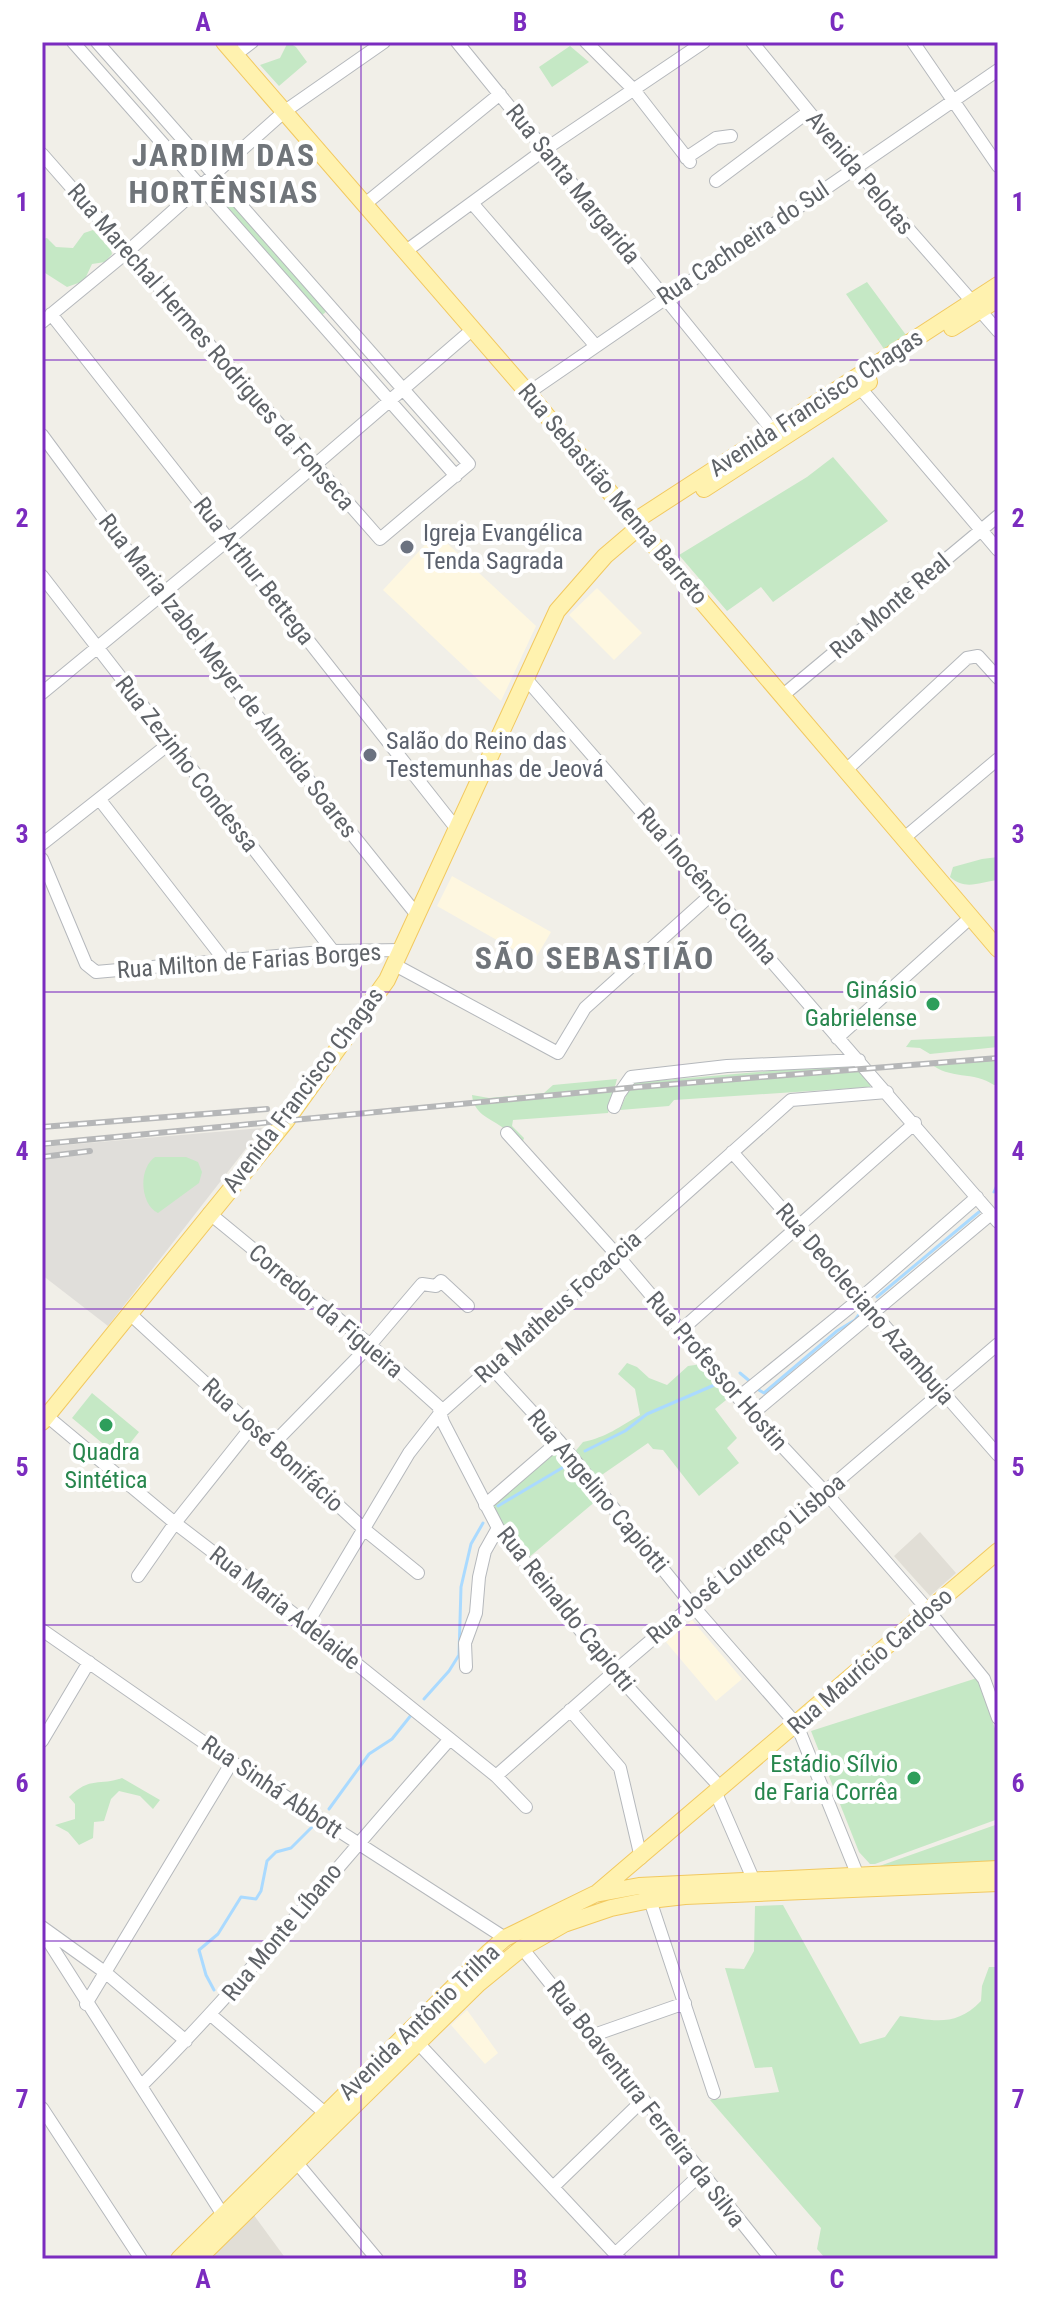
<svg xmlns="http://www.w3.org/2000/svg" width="1040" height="2301" font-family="'Roboto Condensed',sans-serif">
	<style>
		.commercial { fill: #fef7e0 }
		.industrial { fill: #e0deda }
		.education { fill: #e1ded6 }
		.green { fill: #c5e8c5 }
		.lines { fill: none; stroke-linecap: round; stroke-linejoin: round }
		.stream { stroke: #aadaff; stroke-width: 3 }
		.minor-casing { stroke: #b5b8bc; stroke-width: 14 }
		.major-casing { stroke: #f2c960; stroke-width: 18 }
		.minor { stroke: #fff; stroke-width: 12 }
		.major { stroke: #fff2af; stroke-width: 16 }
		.rail-casing { stroke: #b6b7b8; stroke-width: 6 }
		.rail { stroke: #fff; stroke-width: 3; stroke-dasharray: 9; stroke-linecap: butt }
		.grid { fill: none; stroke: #7b2cbf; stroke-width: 2; stroke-opacity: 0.55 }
		.worship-dot { fill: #6b7280; stroke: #fff; stroke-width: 3 }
		.leisure-dot { fill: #2e9e5b; stroke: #fff; stroke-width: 3 }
		.labels { text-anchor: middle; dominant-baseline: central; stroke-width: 8; stroke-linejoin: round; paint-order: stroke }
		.street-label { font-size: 24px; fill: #5f6368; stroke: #fff }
		.worship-label { font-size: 24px; fill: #5b616d; stroke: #fff; text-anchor: start }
		.leisure-label { font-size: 24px; fill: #27864d; stroke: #fff; text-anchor: end }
		.district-label { font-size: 32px; font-weight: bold; letter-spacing: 2px; fill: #70757a; stroke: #fff }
		.neatline { fill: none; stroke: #7b2cbf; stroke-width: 3 }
		.grid-label { font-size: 26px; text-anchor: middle; font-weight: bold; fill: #7b2cbf }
	</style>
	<rect width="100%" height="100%" fill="#f1efe8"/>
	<path class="commercial" d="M 436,533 L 536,626 L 501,701 L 383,590 Z
		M 597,588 L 642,633 L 614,660 L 569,615 Z
		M 452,876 L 551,932 L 534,961 L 437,906 Z
		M 692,1620 L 742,1679 L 716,1701 L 666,1642 Z
		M 467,2010 L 498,2053 L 485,2064 L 451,2025 Z"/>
	<path class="industrial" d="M 262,1128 L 108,1326 L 42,1275 L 42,1147 Z"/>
	<path class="education" d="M 920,1532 L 956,1573 L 930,1596 L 894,1556 Z
		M 253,2214 L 286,2259 L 208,2259 Z"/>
	<path class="green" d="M 288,42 L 296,47 L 307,62 L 279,86 L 260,65 L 280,58 Z
		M 570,46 L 589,62 L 552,87 L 539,67 Z
		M 216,183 L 328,310 L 321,316 L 209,189 Z
		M 93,230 L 111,250 L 112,254 L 105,262 L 92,264 L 84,281 L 67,287 L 42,271 L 42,239 L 47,238 L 56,247 L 73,248 L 84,233 Z
		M 867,282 L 906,335 L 884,349 L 846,294 Z
		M 833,457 L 888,521 L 773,602 L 761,587 L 727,611 L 679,555 L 807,477 Z
		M 998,857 L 998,880 C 979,882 966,891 950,877 L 953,867 L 982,859 Z
		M 998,1036 L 998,1047 L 930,1054 L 920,1048 L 906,1047 L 911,1040 Z
		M 998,1058 L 998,1085 L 994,1085 C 974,1071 949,1080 930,1063 Z
		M 851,1064 L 871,1084 L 870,1087 L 674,1100 L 669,1106 L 620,1110 L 631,1084 L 641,1082 Z
		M 617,1079 L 608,1113 L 513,1120 L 512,1126 L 524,1138 L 521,1147 C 515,1140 510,1132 502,1127 C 488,1117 474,1114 472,1095 L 489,1098 L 544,1093 L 553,1085 Z
		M 155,1157 L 186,1157 L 198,1162 L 202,1172 L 199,1183 L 158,1213 C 140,1204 138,1169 155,1157 Z
		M 627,1363 L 637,1367 L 649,1378 L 667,1385 L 688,1366 L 702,1364 L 731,1396 L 715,1409 L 737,1438 L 727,1448 L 739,1463 L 699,1496 L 663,1450 L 653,1449 L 648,1443 L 593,1481 L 573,1454 L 583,1442 C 607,1437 619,1427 640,1415 L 635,1389 L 618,1374 Z
		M 92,1393 L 139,1432 L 119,1457 L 72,1418 Z
		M 557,1455 L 597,1500 L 527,1559 L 489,1512 L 494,1503 L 548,1456 Z
		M 977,1678 L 998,1737 L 998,1819 L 875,1864 L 870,1864 L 859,1852 L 811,1731 Z
		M 122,1778 L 160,1800 L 153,1809 L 140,1796 L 119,1791 L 111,1799 L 104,1821 L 94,1822 L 93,1838 L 79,1845 L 68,1832 L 55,1825 L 75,1819 L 75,1804 L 69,1797 C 90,1776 100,1786 122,1778 Z
		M 998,1824 L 998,1863 L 871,1869 Z
		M 783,1905 L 860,2044 L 885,2037 L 900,2016 C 933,2020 955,2028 981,2001 L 982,1986 L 989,1967 L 998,1967 L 998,2259 L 826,2259 L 817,2249 L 821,2228 L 710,2100 L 779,2092 L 772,2067 L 755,2068 L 725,1968 L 744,1969 L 754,1951 L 755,1906 Z"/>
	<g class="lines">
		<path class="stream" d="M 994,1192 L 998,1183
			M 877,1297 L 979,1212
			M 740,1373 L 752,1383
			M 757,1389 L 764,1393 L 837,1331 L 855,1320 L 862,1310
			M 585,1451 L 625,1431 L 647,1414 L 719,1383
			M 498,1506 L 567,1465
			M 424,1699 L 449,1671 L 459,1655 L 461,1587 L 471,1544 L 483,1523
			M 329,1809 L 369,1754 L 392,1739 L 412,1714
			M 214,1990 L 206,1975 L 199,1950 L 218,1934 L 241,1897 L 256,1899 L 261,1891 L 267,1861 L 276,1852 L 291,1848 L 317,1822"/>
		<g class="minor-casing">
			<path id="minor" d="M 73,42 L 456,476
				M 457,42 L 778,437
				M 586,42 L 634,90 L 690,162
				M 752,42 L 854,167 L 998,331
				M 913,42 L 998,166
				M 235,55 L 252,42
				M 42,154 L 380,539 L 469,464 L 97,42
				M 686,158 L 716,138 L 731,136
				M 716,181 L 808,112
				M 472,203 L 595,345
				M 365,204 L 500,94
				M 406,251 L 544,150 L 704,42
				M 51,314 L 456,828
				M 42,322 L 127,252 L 285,111 L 384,42
				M 855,382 L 998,550
				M 528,393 L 998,70
				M 42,435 L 161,596 L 417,915
				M 42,576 L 333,951
				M 527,680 L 998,1222
				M 42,693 L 229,539 L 473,329
				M 782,696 L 998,516
				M 845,771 L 967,658 L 978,656 L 998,678
				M 100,800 L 225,961
				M 903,839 L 998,759
				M 42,844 L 170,743
				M 42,859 L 86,964 L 96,972 L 333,951 L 402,950
				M 395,965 L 558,1053 L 585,1008 L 713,893
				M 837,1038 L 970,918
				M 614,1107 L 619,1094 L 631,1077 L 727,1066 L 859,1060
				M 507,1133 L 617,1255 L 752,1414 L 825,1492 L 928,1610 L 984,1679 L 998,1718
				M 732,1152 L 998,1455
				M 209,1213 L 370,1345 L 438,1406 L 443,1422 L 498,1528 L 614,1672 L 720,1787
				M 129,1313 L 365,1530 L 418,1573
				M 680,1331 L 915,1123
				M 491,1367 L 559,1441 L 692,1605 L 797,1725 L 858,1876
				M 739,1397 L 860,1299 L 977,1197
				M 42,1412 L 175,1523 L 307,1624 L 496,1776 L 526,1807
				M 752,1414 L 991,1214
				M 273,1444 L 370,1345 L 422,1284 L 436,1286 L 441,1281 L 468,1306
				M 485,1505 L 559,1441
				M 138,1576 L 175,1523 L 253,1425
				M 307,1624 L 409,1453 L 441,1412 L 791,1100 L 887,1092
				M 42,1630 L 232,1762 L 505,1938
				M 466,1667 L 465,1643 L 476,1613 L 479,1577 L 485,1551 L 498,1528
				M 570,1710 L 620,1768 L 641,1858
				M 42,1741 L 89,1662
				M 496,1776 L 614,1672 L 998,1344
				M 715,1791 L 754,1881
				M 650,1900 L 714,2093
				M 42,1927 L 106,1973 L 186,2041
				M 42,1931 L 223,2215
				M 522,1948 L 771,2259
				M 86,2004 L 232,1762
				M 211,2015 L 325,2113
				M 591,2036 L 685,2003
				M 418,2043 L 620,2259
				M 142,2085 C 251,1976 347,1854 450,1739
				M 42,2108 L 141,2259
				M 297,2163 L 377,2259
				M 553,2187 L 643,2100
				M 615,2254 L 702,2173"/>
		</g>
		<g class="major-casing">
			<path id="major" d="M 224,42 L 528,393 L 641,530 L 998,949
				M 952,328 L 998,299
				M 704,489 L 869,382
				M 635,521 L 998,285
				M 42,1422 L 286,1121 L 387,980 L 557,611 L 605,556 L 639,527
				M 597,1893 L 998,1551
				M 179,2259 L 489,1952 L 505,1938 L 595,1894 L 639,1886 L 998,1869
				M 198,2259 L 478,1984 L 522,1948 L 564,1924 L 611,1908 L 650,1900 L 685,1896 L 998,1883"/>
		</g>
		<use href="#minor" class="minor"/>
		<use href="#major" class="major"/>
		<g class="rail-casing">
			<path id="rail" d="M 42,1127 L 267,1109
				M 42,1144 L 638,1087 L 998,1058
				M 42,1157 L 90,1151"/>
		</g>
		<use href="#rail" class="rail"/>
	</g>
	<path class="grid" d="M 361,42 L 361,2259M 679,42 L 679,2259M 42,360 L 998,360M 42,676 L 998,676M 42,992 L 998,992M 42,1309 L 998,1309M 42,1625 L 998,1625M 42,1941 L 998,1941"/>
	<g class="worship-dot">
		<circle cx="407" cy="547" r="8"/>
		<circle cx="370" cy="755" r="8"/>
	</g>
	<g class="leisure-dot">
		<circle cx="933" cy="1004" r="8"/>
		<circle cx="106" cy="1425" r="8"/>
		<circle cx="914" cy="1778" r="8"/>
	</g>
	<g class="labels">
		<g class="street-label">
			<text transform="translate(860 173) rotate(50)">Avenida Pelotas</text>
			<text transform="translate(573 184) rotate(51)">Rua Santa Margarida</text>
			<text transform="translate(743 243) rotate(-34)">Rua Cachoeira do Sul</text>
			<text transform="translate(211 347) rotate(49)">Rua Marechal Hermes Rodrigues da Fonseca</text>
			<text transform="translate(816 403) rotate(-33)">Avenida Francisco Chagas</text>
			<text transform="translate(613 494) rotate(50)">Rua Sebastião Menna Barreto</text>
			<text transform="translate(254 571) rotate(52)">Rua Arthur Bettega</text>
			<text transform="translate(890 606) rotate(-40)">Rua Monte Real</text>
			<text transform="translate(228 676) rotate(52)">Rua Maria Izabel Meyer de Almeida Soares</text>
			<text transform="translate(187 764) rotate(52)">Rua Zezinho Condessa</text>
			<text transform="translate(707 886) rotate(49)">Rua Inocêncio Cunha</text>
			<text transform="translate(249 961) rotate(-4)">Rua Milton de Farias Borges</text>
			<text transform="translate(303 1090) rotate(-53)">Avenida Francisco Chagas</text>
			<text transform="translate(865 1304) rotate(49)">Rua Deocleciano Azambuja</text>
			<text transform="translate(558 1307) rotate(-42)">Rua Matheus Focaccia</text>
			<text transform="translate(326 1311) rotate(40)">Corredor da Figueira</text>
			<text transform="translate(717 1371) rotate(49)">Rua Professor Hostin</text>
			<text transform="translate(273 1445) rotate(43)">Rua José Bonifácio</text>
			<text transform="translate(598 1491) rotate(50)">Rua Angelino Capiotti</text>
			<text transform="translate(746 1559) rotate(-40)">Rua José Lourenço Lisboa</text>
			<text transform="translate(285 1608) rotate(38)">Rua Maria Adelaide</text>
			<text transform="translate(566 1609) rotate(51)">Rua Reinaldo Capiotti</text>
			<text transform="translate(870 1661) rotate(-41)">Rua Maurício Cardoso</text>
			<text transform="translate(272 1787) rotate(34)">Rua Sinhá Abbott</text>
			<text transform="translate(282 1932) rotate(-50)">Rua Monte Líbano</text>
			<text transform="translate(419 2022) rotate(-44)">Avenida Antônio Trilha</text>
			<text transform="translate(646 2104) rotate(52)">Rua Boaventura Ferreira da Silva</text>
		</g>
		<g class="worship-label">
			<text x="423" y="533">Igreja Evangélica<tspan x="423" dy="28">Tenda Sagrada</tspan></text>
			<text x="386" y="741">Salão do Reino das<tspan x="386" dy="28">Testemunhas de Jeová</tspan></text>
		</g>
		<g class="leisure-label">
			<text x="917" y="990">Ginásio<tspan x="917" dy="28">Gabrielense</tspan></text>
			<text x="106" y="1452" text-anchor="middle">Quadra<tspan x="106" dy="28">Sintética</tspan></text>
			<text x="898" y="1764">Estádio Sílvio<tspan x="898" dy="28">de Faria Corrêa</tspan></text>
		</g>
		<g class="district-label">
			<text x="224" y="155">JARDIM DAS<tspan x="224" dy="37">HORTÊNSIAS</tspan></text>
			<text x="595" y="958">SÃO SEBASTIÃO</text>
		</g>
	</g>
	<rect width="1040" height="2301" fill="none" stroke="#ffffff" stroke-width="88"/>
	<rect x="44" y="44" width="952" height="2213" class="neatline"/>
	<g class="grid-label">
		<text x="203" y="31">A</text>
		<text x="520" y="31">B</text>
		<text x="837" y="31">C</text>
		<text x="22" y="211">1</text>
		<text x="1018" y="211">1</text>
		<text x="22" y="527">2</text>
		<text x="1018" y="527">2</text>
		<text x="22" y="843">3</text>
		<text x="1018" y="843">3</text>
		<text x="22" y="1160">4</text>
		<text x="1018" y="1160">4</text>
		<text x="22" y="1476">5</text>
		<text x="1018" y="1476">5</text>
		<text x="22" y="1792">6</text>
		<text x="1018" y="1792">6</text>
		<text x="22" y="2108">7</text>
		<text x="1018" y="2108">7</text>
		<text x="203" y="2288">A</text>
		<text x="520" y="2288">B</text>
		<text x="837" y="2288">C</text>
	</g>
</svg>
